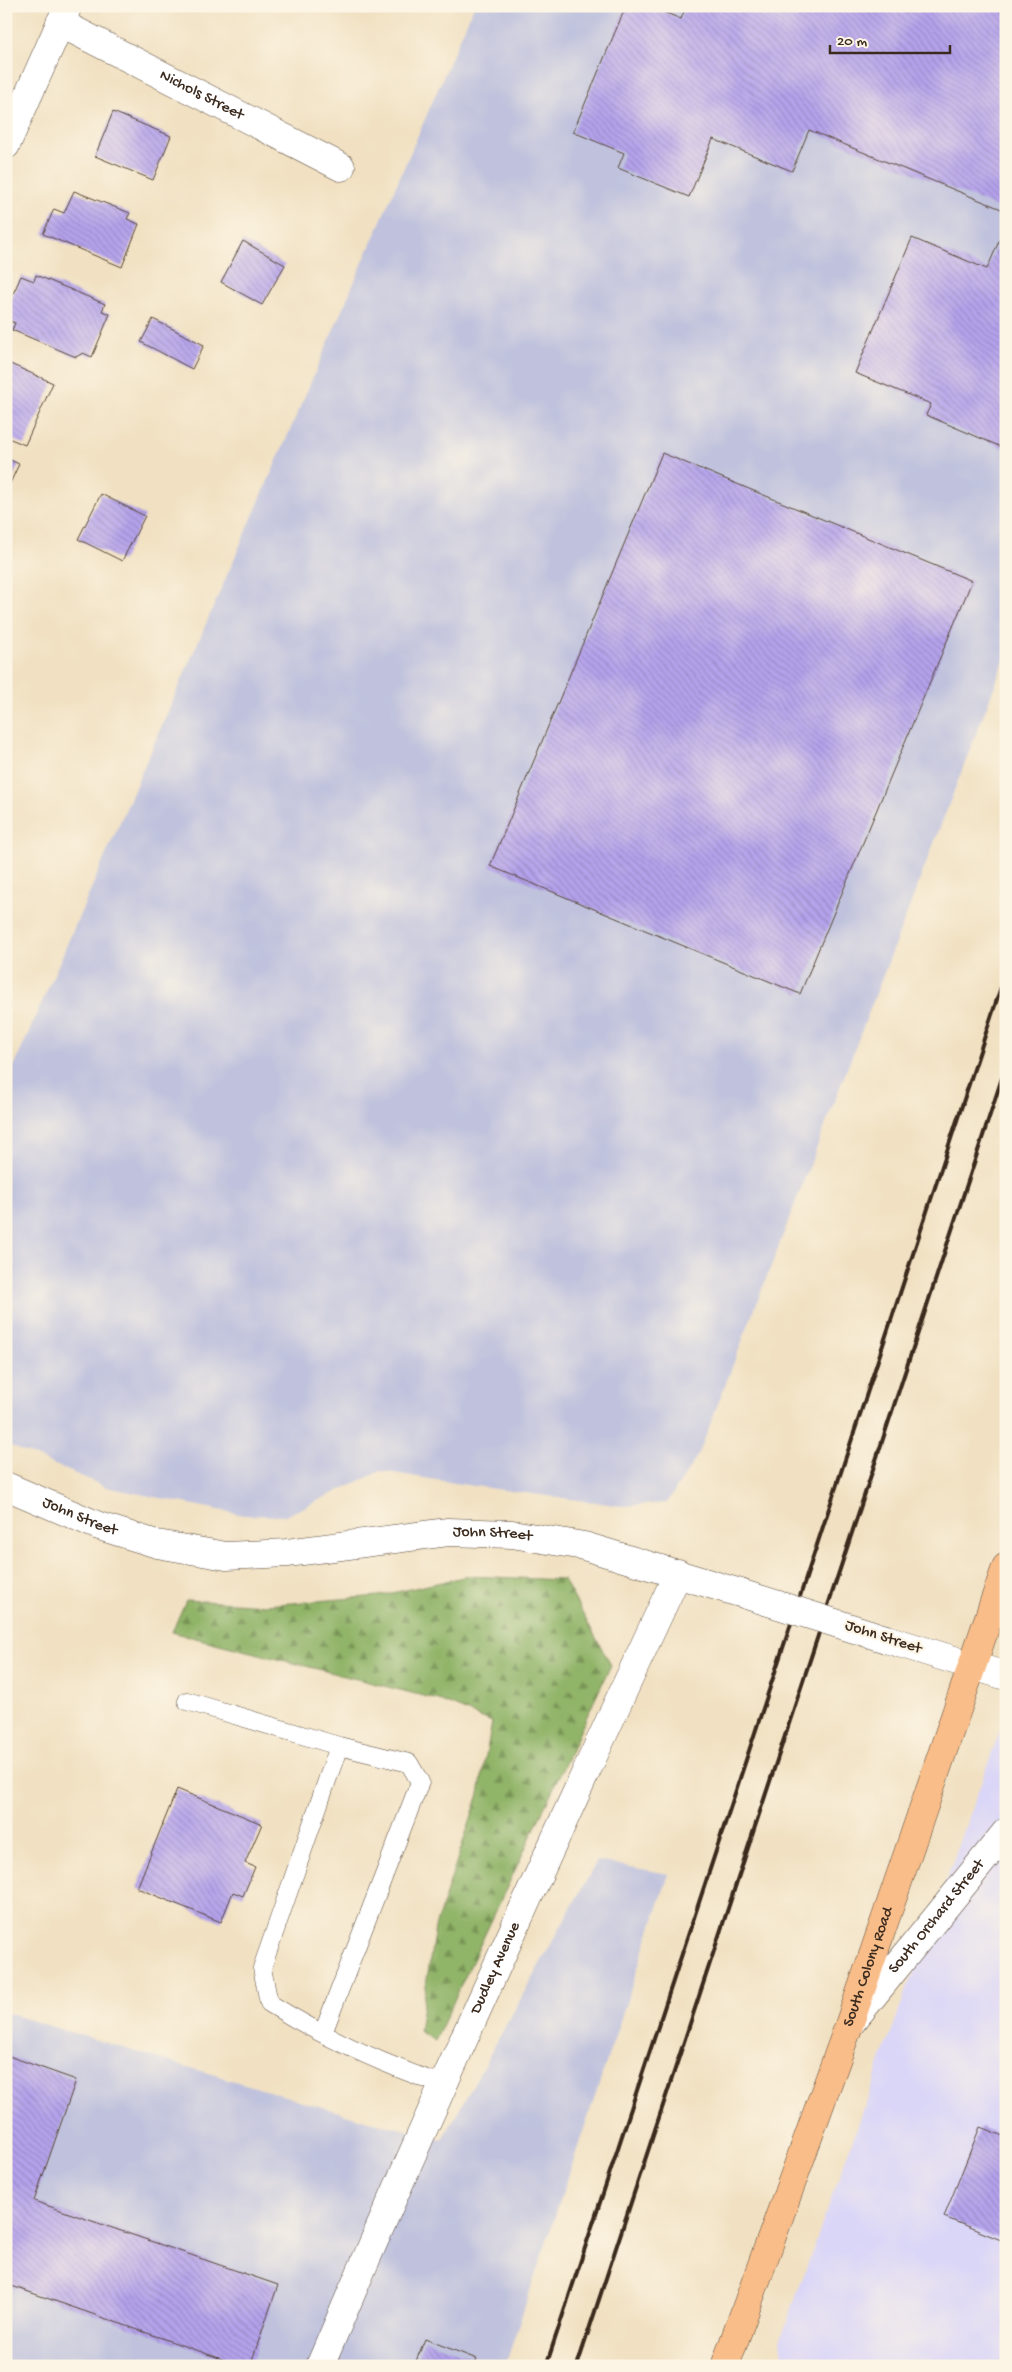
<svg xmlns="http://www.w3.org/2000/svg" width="1012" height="2372" font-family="'Gochi Hand',sans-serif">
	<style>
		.built { fill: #dad6f7 }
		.industrial { fill: #c0c2dd }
		.forest { fill: url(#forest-firs); stroke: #666f43 }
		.building { fill: url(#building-back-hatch) }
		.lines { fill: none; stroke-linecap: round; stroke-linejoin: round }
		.lane-casing { stroke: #564537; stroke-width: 19 }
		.street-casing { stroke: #564537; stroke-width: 29 }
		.primary-casing { stroke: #564537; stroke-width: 29 }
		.lane { stroke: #fff; stroke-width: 18 }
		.street { stroke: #fff; stroke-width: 28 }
		.primary { stroke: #f8bd89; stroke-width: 28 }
		.rail { stroke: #3b2a1e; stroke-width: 4 }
		.street-bridge-casing { stroke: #564537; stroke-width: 29; stroke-linecap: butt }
		.street-bridge { stroke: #fff; stroke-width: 28 }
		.labels { text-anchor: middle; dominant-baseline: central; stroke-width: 4.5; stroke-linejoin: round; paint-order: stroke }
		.street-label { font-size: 16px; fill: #3b2a1e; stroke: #fcf5e5 }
	</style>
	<defs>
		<pattern id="forest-firs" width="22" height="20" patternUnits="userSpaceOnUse" patternTransform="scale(1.25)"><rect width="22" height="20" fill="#90b468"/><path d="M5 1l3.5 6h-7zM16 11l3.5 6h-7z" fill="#779355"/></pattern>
		<pattern id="building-back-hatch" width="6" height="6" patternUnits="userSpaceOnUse" patternTransform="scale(1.25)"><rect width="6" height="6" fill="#b5a3ed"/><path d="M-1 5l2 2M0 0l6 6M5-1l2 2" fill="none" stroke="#9485bf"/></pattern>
	</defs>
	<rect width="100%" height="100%" fill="#fcf5e5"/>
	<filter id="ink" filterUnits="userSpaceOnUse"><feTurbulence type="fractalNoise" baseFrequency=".02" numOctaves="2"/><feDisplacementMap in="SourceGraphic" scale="10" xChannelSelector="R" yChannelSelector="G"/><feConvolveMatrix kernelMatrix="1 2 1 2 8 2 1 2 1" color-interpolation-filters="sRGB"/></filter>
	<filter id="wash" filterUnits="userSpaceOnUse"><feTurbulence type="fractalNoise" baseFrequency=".0096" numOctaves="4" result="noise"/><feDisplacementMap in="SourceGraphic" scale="20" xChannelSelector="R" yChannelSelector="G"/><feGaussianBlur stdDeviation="1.12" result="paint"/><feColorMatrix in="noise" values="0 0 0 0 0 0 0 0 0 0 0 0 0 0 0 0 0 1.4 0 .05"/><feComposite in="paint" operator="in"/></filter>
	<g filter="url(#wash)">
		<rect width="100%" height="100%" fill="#f1e1c2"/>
		<path class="built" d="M 1006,1714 L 1006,2366 L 783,2366 L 780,2341 Z"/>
		<path class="industrial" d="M 474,6 L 1006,6 L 1006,656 L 699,1453 L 667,1503 L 623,1506 L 467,1485 L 381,1471 L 285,1516 L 243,1515 L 106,1487 L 6,1444 L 6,1085 Z
			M 597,1861 L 669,1874 L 505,2366 L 6,2366 L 6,2013 L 369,2121 L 443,2139 Z"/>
		<path class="forest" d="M 468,1576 L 564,1580 L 611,1665 L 435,2041 L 419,2031 L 435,1927 L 479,1794 L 492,1722 L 439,1700 L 172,1632 L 186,1600 L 266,1605 L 379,1596 Z"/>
		<g id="blocks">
			<path class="building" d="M 626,6 L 649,6 L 681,19 L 686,6 L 1006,6 L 1006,211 L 809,130 L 792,171 L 713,139 L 689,197 L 618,168 L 624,153 L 573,132 Z
				M 113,112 L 171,136 L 153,180 L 95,156 Z
				M 74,191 L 130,213 L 127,219 L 139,224 L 122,267 L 43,234 L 54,209 L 64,213 Z
				M 1006,225 L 1006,449 L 926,415 L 931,404 L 855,373 L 912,238 L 987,269 Z
				M 243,241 L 285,265 L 262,305 L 221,282 Z
				M 36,275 L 105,304 L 102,311 L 110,314 L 92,357 L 83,353 L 76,357 L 12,330 L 15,323 L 6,320 L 6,310 L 21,276 L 34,281 Z
				M 153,319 L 204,345 L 192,369 L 141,342 Z
				M 6,362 L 53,383 L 25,445 L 6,437 Z
				M 662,453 L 972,581 L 800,994 L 490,866 Z
				M 6,458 L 19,464 L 6,492 Z
				M 101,494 L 145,516 L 122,561 L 78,539 Z
				M 177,1789 L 262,1824 L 245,1863 L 255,1867 L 243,1896 L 233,1892 L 221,1922 L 137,1888 Z
				M 6,2055 L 76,2080 L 34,2201 L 278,2285 L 250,2366 L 242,2366 L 6,2284 Z
				M 980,2127 L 1006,2137 L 1006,2242 L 944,2217 Z
				M 425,2339 L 477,2359 L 474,2366 L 414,2366 Z"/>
		</g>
	</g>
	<g filter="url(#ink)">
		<use href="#blocks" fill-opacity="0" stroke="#564537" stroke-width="1"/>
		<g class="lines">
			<g class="lane-casing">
				<path id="lane" d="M 187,1701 L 339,1746 L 262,1968 L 269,2003 C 323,2037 383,2064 443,2085
					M 323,2033 L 420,1782 L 409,1763 L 339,1746"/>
			</g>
			<g class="street-casing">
				<g id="street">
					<path id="s1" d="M 60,23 L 341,167"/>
					<path d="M 6,145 L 67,8"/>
					<path id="s2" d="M 6,1486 L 99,1526 L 157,1544 L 226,1556 L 287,1553 L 448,1532 L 512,1534 L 584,1546 L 740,1593"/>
					<path d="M 886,1639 L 1006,1676"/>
					<path id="s3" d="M 850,2024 L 1006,1832"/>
					<path id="s4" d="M 320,2366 C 434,2099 556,1836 678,1573"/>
				</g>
			</g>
			<g class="primary-casing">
				<g id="primary">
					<path id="s5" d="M 725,2366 L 849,2025 L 1006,1567"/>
				</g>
			</g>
			<use href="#lane" class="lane"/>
			<use href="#street" class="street"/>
			<use href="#primary" class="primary"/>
			<path class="rail" d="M 546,2366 L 1006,972
				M 577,2366 L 1006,1066"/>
			<g class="street-bridge-casing">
				<path id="street-bridge" d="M 740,1593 L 886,1639"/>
			</g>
			<use href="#street-bridge" class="street-bridge"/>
		</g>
	</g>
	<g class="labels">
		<g class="street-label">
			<text stroke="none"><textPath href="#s1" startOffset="159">Nichols Street</textPath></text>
			<text stroke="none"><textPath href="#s2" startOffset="80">John Street</textPath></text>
			<text stroke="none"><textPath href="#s2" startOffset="500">John Street</textPath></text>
			<text transform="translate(883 1638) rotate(18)">John Street</text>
			<text stroke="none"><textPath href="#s3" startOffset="138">South Orchard Street</textPath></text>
			<text stroke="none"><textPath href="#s4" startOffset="435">Dudley Avenue</textPath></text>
			<text stroke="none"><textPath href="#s5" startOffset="424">South Colony Road</textPath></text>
		</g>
	</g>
	<rect width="1012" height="2372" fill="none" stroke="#fcf5e5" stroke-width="25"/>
	<path d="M830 45v8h120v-8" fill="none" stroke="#3b2a1e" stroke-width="2.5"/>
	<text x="837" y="45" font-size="15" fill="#3b2a1e" stroke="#fcf5e5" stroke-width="4" paint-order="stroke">20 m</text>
</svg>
